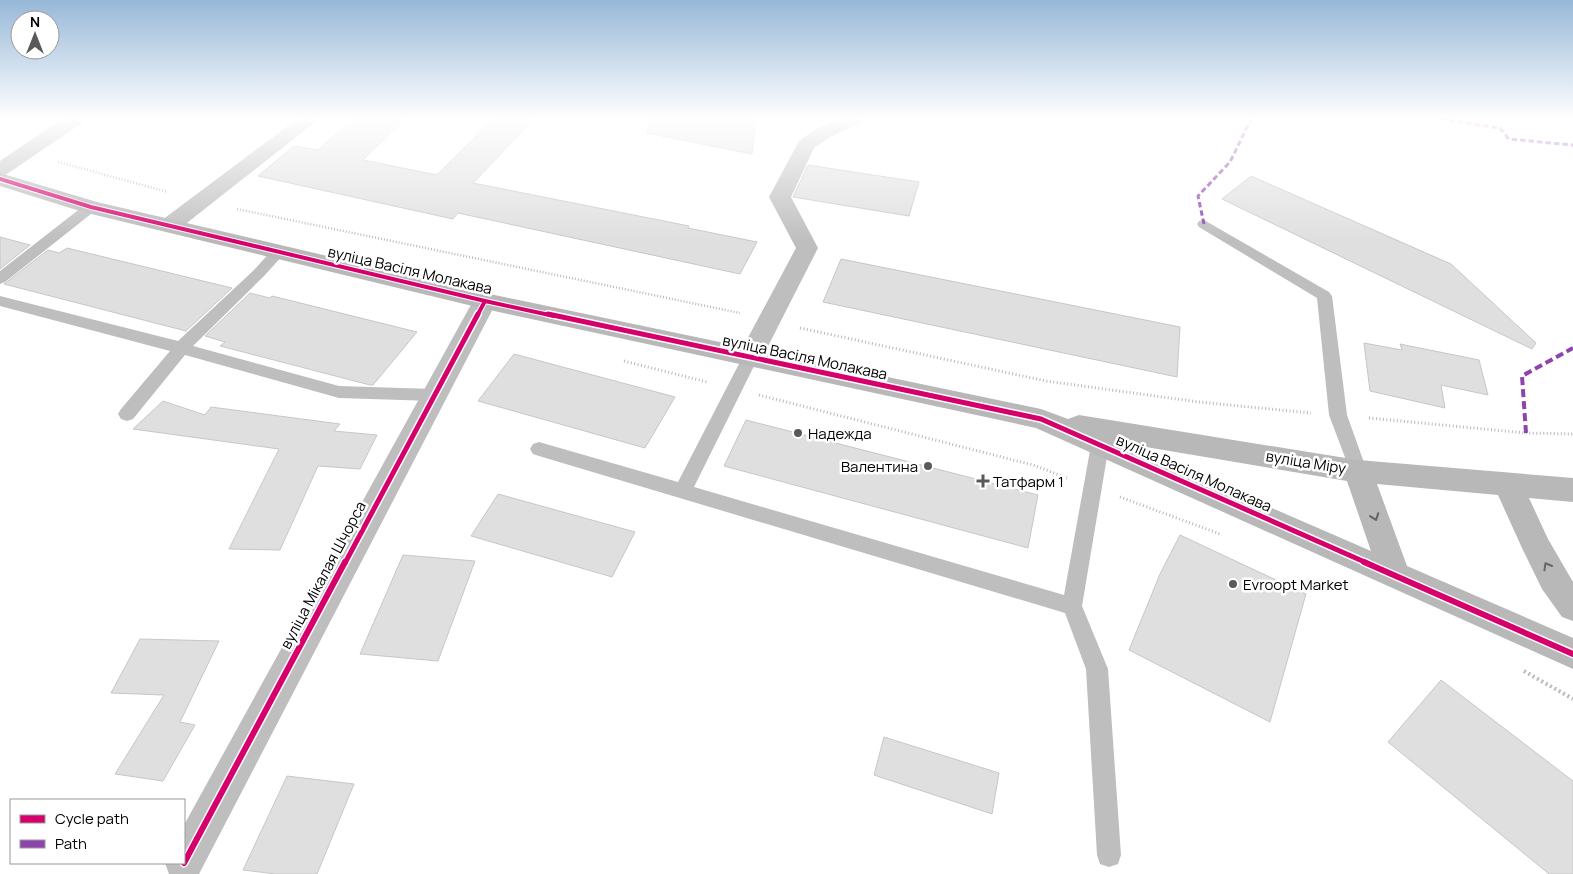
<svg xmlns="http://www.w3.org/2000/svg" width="1573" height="874" font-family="Manrope,sans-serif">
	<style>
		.building { fill: #dfdfdf; stroke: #c7c7c7 }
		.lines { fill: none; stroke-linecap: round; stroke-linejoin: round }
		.path-far2 { stroke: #b9b9b9; stroke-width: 2.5; stroke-dasharray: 1 2; stroke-linecap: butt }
		.path-far1 { stroke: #b9b9b9; stroke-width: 3; stroke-dasharray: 1 2.5; stroke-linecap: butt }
		.path { stroke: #b9b9b9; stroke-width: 4; stroke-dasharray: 2 3; stroke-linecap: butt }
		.lane { fill: #bebebe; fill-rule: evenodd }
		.street { fill: #bebebe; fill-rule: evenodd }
		.secondary { fill: #b8b8b8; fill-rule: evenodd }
		.quiet-far1 { stroke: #8e44ad; stroke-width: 3; stroke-dasharray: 5.5 3; stroke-linecap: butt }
		.quiet { stroke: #8e44ad; stroke-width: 4; stroke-dasharray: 8 4; stroke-linecap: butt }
		.cycleway-far2-casing { stroke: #fff; stroke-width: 6 }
		.cycleway-far1-casing { stroke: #fff; stroke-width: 8 }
		.cycleway-casing { stroke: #fff; stroke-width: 9 }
		.cycleway-far2 { stroke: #d6006c; stroke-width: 4 }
		.cycleway-far1 { stroke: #d6006c; stroke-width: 5 }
		.cycleway { stroke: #d6006c; stroke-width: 6 }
		.oneway { stroke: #656565 }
		.poi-dot { fill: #595959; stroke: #fff; stroke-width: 2 }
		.labels { text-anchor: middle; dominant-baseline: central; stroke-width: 5; stroke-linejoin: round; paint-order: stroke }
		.street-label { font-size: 15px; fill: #000; stroke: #fff }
		.poi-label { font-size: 15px; fill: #000; stroke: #fff; text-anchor: start }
	</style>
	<rect width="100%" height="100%" fill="#fff"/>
	<path class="building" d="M 352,119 L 405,119 L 363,160 L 437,175 L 493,119 L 534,119 L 473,183 L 689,226 L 688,228 L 757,242 L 740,274 L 458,213 L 453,219 L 258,176 L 294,146 L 318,150 Z
		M 649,119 L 756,119 L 752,154 L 647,133 Z
		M 808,165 L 919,182 L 909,216 L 793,197 Z
		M 1251,176 L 1451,264 L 1536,343 L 1532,349 L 1222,199 Z
		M 0,237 L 30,245 L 0,269 Z
		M 67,248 L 232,288 L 186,331 L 4,284 L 48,250 L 59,253 Z
		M 841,259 L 1180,327 L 1177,377 L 823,302 Z
		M 250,293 L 270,298 L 272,296 L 417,332 L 373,385 L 370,385 L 220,346 L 225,342 L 205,336 Z
		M 1364,343 L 1402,350 L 1400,344 L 1479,360 L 1488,395 L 1441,385 L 1445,408 L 1370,391 Z
		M 514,354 L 675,397 L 645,448 L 478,401 Z
		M 163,401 L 205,415 L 211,407 L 340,424 L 334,431 L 377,435 L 360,469 L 318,466 L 280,550 L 229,549 L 279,449 L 133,429 Z
		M 746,420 L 1038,495 L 1028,548 L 724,466 Z
		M 498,494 L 635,532 L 612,577 L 471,536 Z
		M 1180,535 L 1306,594 L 1270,722 L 1129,650 L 1160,574 Z
		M 403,555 L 475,561 L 438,661 L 360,654 Z
		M 140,639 L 219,641 L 180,722 L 195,725 L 163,781 L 115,774 L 164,695 L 111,693 Z
		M 1441,680 L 1573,781 L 1573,874 L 1549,874 L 1388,742 Z
		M 884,737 L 999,773 L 992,814 L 874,775 Z
		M 287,776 L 354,784 L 317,874 L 276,874 L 243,870 Z"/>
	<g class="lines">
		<path class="path-far2" d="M 58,162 L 168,192
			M 237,209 L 740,313"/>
		<path class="path-far1" d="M 800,328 L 1046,381 L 1199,402 L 1311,413
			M 624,361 L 707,382
			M 759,395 L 1033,465 L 1067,478
			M 1369,418 L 1526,433 L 1573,434
			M 1120,497 L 1220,534"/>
		<path class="path" d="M 1524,671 L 1573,699"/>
		<path class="lane" d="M 91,203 L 96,204 L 98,207 L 96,210 L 5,282 L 0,284 L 0,271 L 86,204 Z
			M 1204,220 L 1329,292 L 1332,296 L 1347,415 L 1367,471 L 1364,476 L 1358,478 L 1352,476 L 1329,415 L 1317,298 L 1199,227 L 1197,224 L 1199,221 Z
			M 279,246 L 284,248 L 286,251 L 284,254 L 264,276 L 193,346 L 339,386 L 433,389 L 439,391 L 441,395 L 439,399 L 433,401 L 339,398 L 185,355 L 133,419 L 127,421 L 121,419 L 118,414 L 121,409 L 170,351 L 0,306 L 0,296 L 178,341 L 254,270 L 274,248 Z
			M 750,352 L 756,354 L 758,358 L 694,487 L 1064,595 L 1091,445 L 1094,440 L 1100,438 L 1106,440 L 1109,445 L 1082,606 L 1108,669 L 1121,855 L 1118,864 L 1109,867 L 1100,864 L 1097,855 L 1086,669 L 1065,613 L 539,456 L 533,454 L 530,449 L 533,444 L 539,442 L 678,482 L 742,358 L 744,354 Z"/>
		<path class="street" d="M 62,119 L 85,119 L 82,123 L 7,174 L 0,176 L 0,161 Z
			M 297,119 L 319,119 L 178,230 L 170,232 L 162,230 L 159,225 L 162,220 Z
			M 838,119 L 863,119 L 860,123 L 830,137 L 814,148 L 791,197 L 818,248 L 759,364 L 750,367 L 741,364 L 737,358 L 796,248 L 769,197 L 799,141 L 816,129 Z
			M 485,293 L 493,295 L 497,301 L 199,874 L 169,874 L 165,863 L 184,863 L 184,825 L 473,301 L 477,295 Z"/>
		<path class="secondary" d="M 0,173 L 97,202 L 485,293 L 1041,409 L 1068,419 L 1079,415 L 1358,460 L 1573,478 L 1573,502 L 1529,498 L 1548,539 L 1573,582 L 1573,621 L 1562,617 L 1542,589 L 1522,548 L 1498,495 L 1377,484 L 1407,566 L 1573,638 L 1573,669 L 1036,428 L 485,309 L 83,212 L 0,186 ZM 1122,443 L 1347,481 L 1371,551 Z"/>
		<path class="quiet-far1" d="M 1441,119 L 1500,128 L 1509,139 L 1573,145
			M 1204,224 L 1198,196 L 1230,162 L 1251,119"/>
		<path class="quiet" d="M 1526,433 L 1522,376 L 1573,348"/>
		<g class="cycleway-far2-casing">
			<path id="cycleway-far2" d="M 0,179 L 91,207 L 485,301 L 554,316
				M 477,316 L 485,301"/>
		</g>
		<g class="cycleway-far1-casing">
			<path id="cycleway-far1" d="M 548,314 L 1041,419 L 1367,563
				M 345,563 L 478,314"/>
		</g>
		<g class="cycleway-casing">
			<path id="cycleway" d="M 1364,562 L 1573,654
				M 184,863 L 345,562"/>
		</g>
		<use href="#cycleway-far2" class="cycleway-far2"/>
		<use href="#cycleway-far1" class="cycleway-far1"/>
		<use href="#cycleway" class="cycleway"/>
	</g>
	<defs><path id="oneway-chevron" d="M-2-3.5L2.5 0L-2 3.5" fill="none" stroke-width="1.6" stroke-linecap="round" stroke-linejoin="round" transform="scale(1.25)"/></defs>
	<g class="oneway">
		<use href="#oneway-chevron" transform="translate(1375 517) rotate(70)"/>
		<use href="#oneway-chevron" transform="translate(1547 566) rotate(-120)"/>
	</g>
	<linearGradient id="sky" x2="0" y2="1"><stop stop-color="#97b8d8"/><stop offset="0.49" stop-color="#fff"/><stop offset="1" stop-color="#fff" stop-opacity="0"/></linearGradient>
	<rect width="1573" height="241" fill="url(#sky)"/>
	<g class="poi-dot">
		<circle cx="798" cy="433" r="5"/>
		<circle cx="928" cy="466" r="5"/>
		<path d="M980.5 473.5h5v5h5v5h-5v5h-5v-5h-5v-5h5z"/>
		<circle cx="1233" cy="584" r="5"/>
	</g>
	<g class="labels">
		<g class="street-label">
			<text transform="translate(410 270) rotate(13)">вуліца Васіля Молакава</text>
			<text transform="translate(805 357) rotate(12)">вуліца Васіля Молакава</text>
			<text transform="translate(1306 462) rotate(9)">вуліца Міру</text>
			<text transform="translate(1194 473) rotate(24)">вуліца Васіля Молакава</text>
			<text transform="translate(323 575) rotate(-62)">вуліца Мікалая Шчорса</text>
		</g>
		<g class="poi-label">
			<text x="808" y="433">Надежда</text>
			<text x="918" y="466" text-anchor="end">Валентина</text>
			<text x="993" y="481">Татфарм 1</text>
			<text x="1243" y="584">Evroopt Market</text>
		</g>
	</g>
	<rect x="10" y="799" width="175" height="65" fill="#ffffff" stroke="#999999"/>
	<rect x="20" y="815" width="25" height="8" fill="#d6006c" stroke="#999999"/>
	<text x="55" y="824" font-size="15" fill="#000000">Cycle path</text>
	<rect x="20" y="840" width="25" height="8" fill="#8e44ad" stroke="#999999"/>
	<text x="55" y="849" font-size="15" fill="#000000">Path</text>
	<g transform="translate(35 35)"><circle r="24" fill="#ffffff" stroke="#999999"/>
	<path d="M0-4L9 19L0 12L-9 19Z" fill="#595959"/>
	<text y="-8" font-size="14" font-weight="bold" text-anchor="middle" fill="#000000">N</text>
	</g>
</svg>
